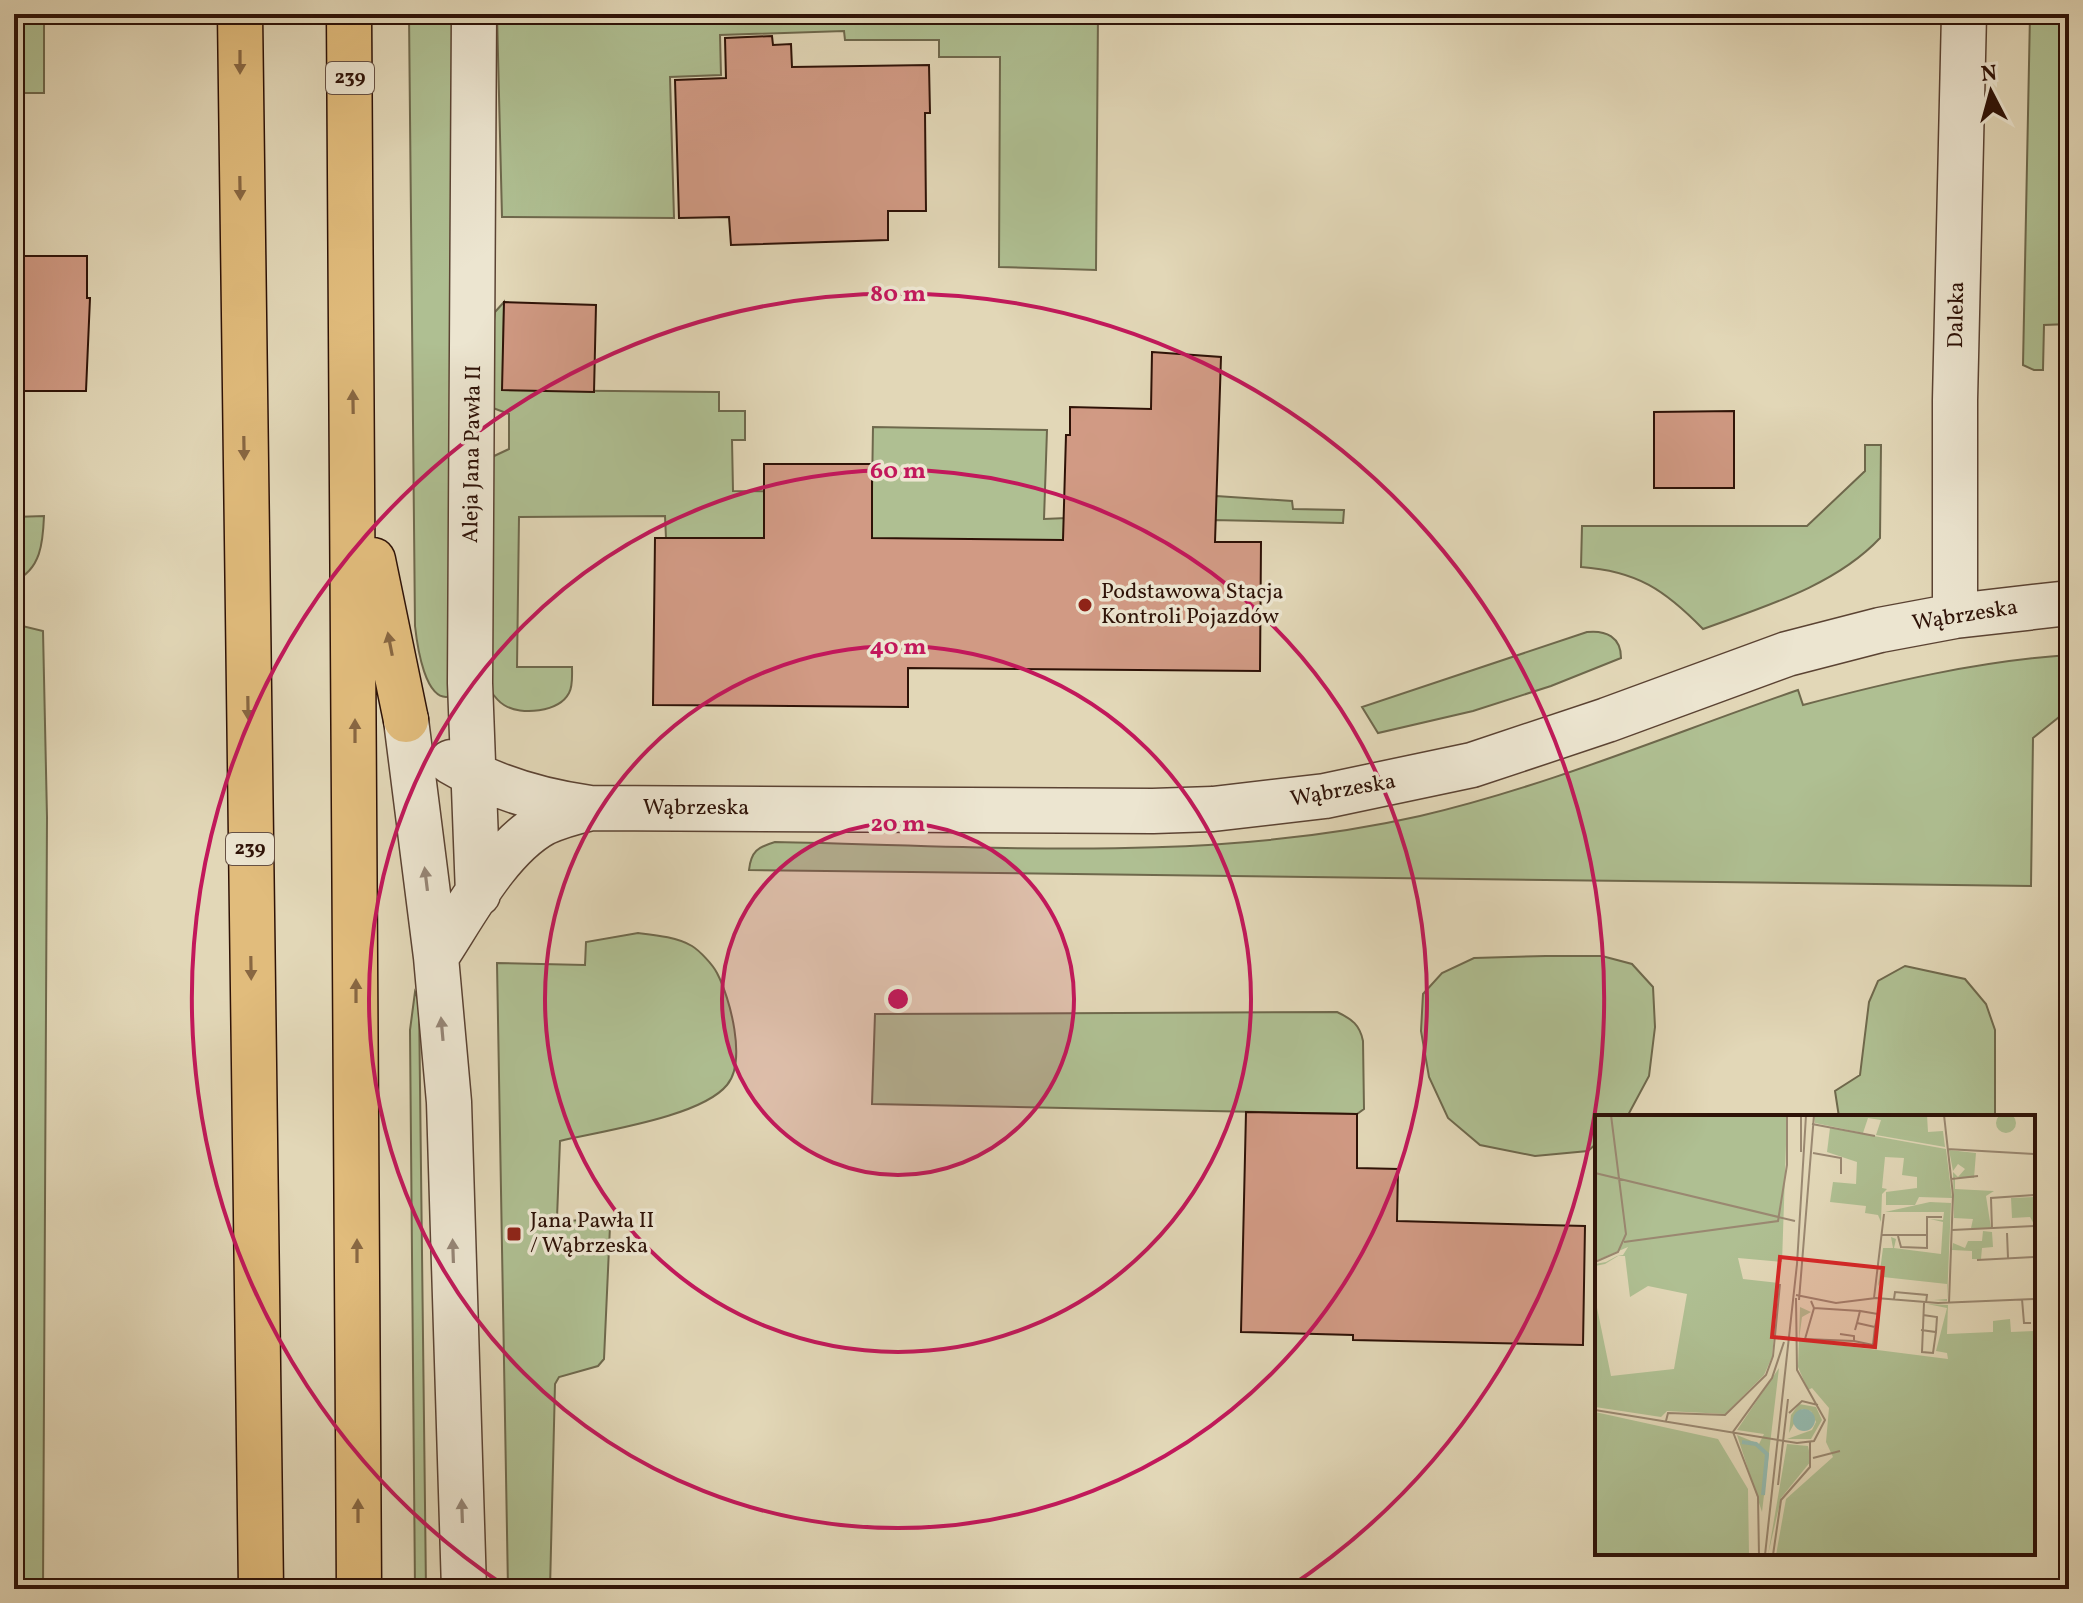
<svg xmlns="http://www.w3.org/2000/svg" width="2083" height="1603" font-family="Vollkorn,serif">
	<style>
		.green { fill: #afbf92; stroke: #6e684c; stroke-width: 2 }
		.building { fill: #d19a84; stroke: #2e1207; stroke-width: 2 }
		.lines { fill: none; stroke-linecap: round; stroke-linejoin: round }
		.minor-casing { stroke: #5b4333; stroke-width: 47 }
		.major-casing { stroke: #2e1207; stroke-width: 47 }
		.minor { stroke: #ece5d0; stroke-width: 44 }
		.major { stroke: #e1bc7c; stroke-width: 44 }
		.oneway { fill: #886742 }
		.oneway2 { fill: #968676 }
		.ring { fill: none; stroke: #c2185b; stroke-width: 4 }
		.poi-dot { fill: #8f2418; stroke: #ece5d0; stroke-width: 3 }
		.labels { text-anchor: middle; dominant-baseline: central; stroke-width: 7; stroke-linejoin: round; paint-order: stroke }
		.shield { fill: #ece5d0; stroke: #675143; stroke-width: 2 }
		.shield-label { font-size: 20px; font-weight: bold; fill: #2e1207 }
		.street-label { font-size: 22px; fill: #2e1207; stroke: #ece5d0 }
		.poi-label { font-size: 22px; fill: #2e1207; stroke: #ece5d0; text-anchor: start }
		.inset-river { fill: none; stroke: #95baaf; stroke-width: 4 }
		.inset-road { fill: none; stroke: #9a8871; stroke-width: 2 }
		.view { fill: #d62828; fill-opacity: 0.15; stroke: #d62828; stroke-width: 4 }
		.inset-edge { fill: none; stroke: #2e1207; stroke-width: 4 }
		.centre { fill: #c2185b; stroke: #ece5d0; stroke-width: 4 }
		.ring-label { font-size: 24px; text-anchor: middle; font-weight: bold; fill: #c2185b; stroke: #ece5d0; stroke-width: 7; stroke-linejoin: round; paint-order: stroke }
	</style>
	<rect width="100%" height="100%" fill="#e2d7b7"/>
	<filter id="stains"><feTurbulence type="fractalNoise" baseFrequency=".0025" numOctaves="4"/><feColorMatrix values="0 0 0 0 .2 0 0 0 0 .09 0 0 0 0 .02 0 0 0 .5 -.17"/></filter>
	<radialGradient id="worn" r=".72"><stop offset=".6" stop-color="#630" stop-opacity="0"/><stop offset="1" stop-color="#630" stop-opacity=".3"/></radialGradient>
	<path class="green" d="M 14,14 L 44,14 L 44,93 L 14,93 Z
		M 409,14 L 458,14 L 451,696 C 425,705 417,644 415,626 Z
		M 497,14 L 1098,14 L 1096,270 L 999,267 L 1000,57 L 939,57 L 939,40 L 845,40 L 844,31 L 720,35 L 721,75 L 670,77 L 674,218 L 502,217 Z
		M 2030,14 L 2069,14 L 2069,324 L 2044,325 L 2043,370 L 2034,370 L 2023,365 Z
		M 504,302 L 503,390 L 719,392 L 719,411 L 745,411 L 745,440 L 732,440 L 733,491 L 872,492 L 873,427 L 1047,430 L 1044,519 L 1067,518 L 1216,496 L 1292,501 L 1293,509 L 1344,510 L 1343,523 L 1212,520 L 1210,542 L 666,538 L 665,516 L 519,517 L 517,667 L 572,667 C 572,675 573,686 569,693 C 559,712 521,716 504,705 C 497,701 492,693 487,686 L 492,457 L 509,449 L 509,414 L 493,408 L 494,321 L 495,312 Z
		M 1865,445 L 1881,445 L 1880,538 C 1835,586 1763,607 1703,629 C 1665,590 1637,571 1581,567 L 1582,526 L 1807,526 L 1865,471 Z
		M 44,516 C 43,542 41,570 14,581 L 14,517 Z
		M 14,624 L 43,631 L 47,817 L 43,1589 L 14,1589 Z
		M 1587,632 C 1606,630 1621,637 1621,658 L 1551,686 L 1473,711 L 1378,733 L 1362,707 Z
		M 2069,655 L 2069,709 L 2033,738 L 2031,886 L 749,870 C 751,851 758,847 775,842 C 989,846 1209,864 1420,816 C 1549,786 1673,733 1798,690 L 1803,705 C 1889,682 1979,661 2069,655 Z
		M 638,933 C 655,935 677,937 692,946 C 700,951 713,965 717,973 C 730,998 747,1061 727,1085 C 701,1117 601,1131 560,1141 L 557,1218 L 566,1221 L 601,1219 L 610,1226 L 604,1359 L 598,1366 L 559,1377 L 555,1384 L 550,1589 L 508,1589 L 497,963 L 585,965 L 586,942 Z
		M 1546,956 L 1602,956 L 1632,964 L 1653,987 L 1655,1027 L 1649,1076 L 1627,1117 L 1597,1117 L 1597,1143 L 1588,1151 L 1535,1156 L 1480,1145 L 1448,1118 L 1429,1077 L 1421,1031 L 1423,994 L 1442,973 L 1474,958 Z
		M 1905,966 L 1965,979 L 1986,1004 L 1995,1030 L 1995,1114 L 1993,1117 L 1839,1117 L 1835,1091 L 1860,1075 L 1869,1002 L 1878,981 Z
		M 415,992 L 419,1001 L 426,1589 L 415,1589 L 410,1030 Z
		M 1337,1012 C 1352,1019 1360,1025 1363,1041 L 1364,1109 L 1357,1114 L 872,1104 L 875,1014 Z"/>
	<path class="building" d="M 772,36 L 773,45 L 791,44 L 792,67 L 929,65 L 930,113 L 925,113 L 926,211 L 888,211 L 888,240 L 731,245 L 729,217 L 679,218 L 675,80 L 726,78 L 725,38 Z
		M 14,256 L 87,256 L 87,298 L 90,298 L 86,391 L 14,391 Z
		M 504,302 L 596,305 L 594,392 L 502,390 Z
		M 1152,352 L 1221,357 L 1215,542 L 1261,542 L 1260,671 L 908,668 L 908,707 L 653,705 L 655,538 L 764,538 L 764,464 L 872,464 L 872,538 L 1063,540 L 1066,435 L 1070,435 L 1070,407 L 1151,409 Z
		M 1734,411 L 1734,488 L 1654,488 L 1654,412 Z
		M 1246,1112 L 1357,1114 L 1357,1168 L 1398,1169 L 1397,1221 L 1585,1226 L 1583,1345 L 1353,1340 L 1353,1335 L 1241,1332 Z"/>
	<g class="lines">
		<g class="minor-casing">
			<path id="minor" d="M 474,14 L 470,683 L 478,894
				M 1955,616 L 1955,400 L 1964,14
				M 406,720 L 436,957 L 449,1102 L 464,1589
				M 451,762 C 494,788 540,801 590,808
				M 436,957 C 464,915 498,848 544,823 C 559,816 574,812 591,808 L 1153,811 L 1213,809 L 1325,796 L 1472,765 L 1607,720 L 1787,654 L 1880,630 L 1955,616 L 2069,603"/>
		</g>
		<g class="major-casing">
			<path id="major" d="M 240,14 L 261,1589
				M 349,14 L 359,1589
				M 373,560 L 406,720"/>
		</g>
		<use href="#minor" class="minor"/>
		<use href="#major" class="major"/>
	</g>
	<defs><path id="oneway-solid" d="M-6-.8H1V-3.2L6.5 0L1 3.2V.8H-6Z" transform="scale(2)"/></defs>
	<g class="oneway">
		<use href="#oneway-solid" transform="translate(240 62) rotate(90)"/>
		<use href="#oneway-solid" transform="translate(240 188) rotate(89)"/>
		<use href="#oneway-solid" transform="translate(353 402) rotate(-91)"/>
		<use href="#oneway-solid" transform="translate(244 448) rotate(89)"/>
		<use href="#oneway-solid" transform="translate(390 644) rotate(-101)"/>
		<use href="#oneway-solid" transform="translate(248 708) rotate(89)"/>
		<use href="#oneway-solid" transform="translate(355 731) rotate(-90)"/>
		<use href="#oneway-solid" transform="translate(251 968) rotate(89)"/>
		<use href="#oneway-solid" transform="translate(356 991) rotate(-90)"/>
		<use href="#oneway-solid" transform="translate(357 1251) rotate(-90)"/>
		<use href="#oneway-solid" transform="translate(358 1511) rotate(-90)"/>
	</g>
	<g class="oneway2">
		<use href="#oneway-solid" transform="translate(426 879) rotate(-97)"/>
		<use href="#oneway-solid" transform="translate(442 1029) rotate(-95)"/>
		<use href="#oneway-solid" transform="translate(453 1251) rotate(-92)"/>
		<use href="#oneway-solid" transform="translate(462 1511) rotate(-92)"/>
	</g>
	<circle cx="898" cy="999" r="176" fill="#c2185b" fill-opacity=".12"/>
	<g class="ring">
		<circle cx="898" cy="999" r="176"/>
		<circle cx="898" cy="999" r="353"/>
		<circle cx="898" cy="999" r="529"/>
		<path d="M508 1588A706 706 0 1 1 1288 1588"/>
	</g>
	<g class="poi-dot">
		<circle cx="1085" cy="605" r="8"/>
		<rect x="506" y="1226" width="16" height="16" rx="4"/>
	</g>
	<g class="labels">
		<g class="shield">
			<rect x="326" y="62" width="48" height="32" rx="6"/>
			<rect x="226" y="833" width="48" height="32" rx="6"/>
		</g>
		<g class="shield-label">
			<text x="350" y="78">239</text>
			<text x="250" y="849">239</text>
		</g>
		<g class="street-label">
			<text transform="translate(1957 315) rotate(-89)">Daleka</text>
			<text transform="translate(473 454) rotate(-89)">Aleja Jana Pawła II</text>
			<text transform="translate(1965 616) rotate(-9)">Wąbrzeska</text>
			<text transform="translate(1343 791) rotate(-10)">Wąbrzeska</text>
			<text x="696" y="808">Wąbrzeska</text>
		</g>
		<g class="poi-label">
			<text x="1101" y="592">Podstawowa Stacja<tspan x="1101" dy="25">Kontroli Pojazdów</tspan></text>
			<text x="530" y="1221">Jana Pawła II<tspan x="530" dy="25">/ Wąbrzeska</tspan></text>
		</g>
	</g>
	<g transform="translate(1595 1115)">
		<rect width="440" height="440" fill="#e2d7b7"/>
		<path d="M401 8a10 10 0 1 1 20 0a10 10 0 1 1-20 0ZM 0,0 L 192,0 L 187,147 L 143,143 L 148,164 L 184,168 L 177,242 L 169,260 L 130,299 L 72,296 L 66,302 L 0,292 L 0,183 L 16,261 L 79,254 L 92,179 L 53,171 L 35,182 L 30,141 L 23,141 L 10,149 L 0,151 L 0,149 L 11,147 L 22,141 L 28,140 L 33,132 L 0,146 ZM 219,0 L 332,0 L 333,17 L 348,16 L 350,32 L 281,20 L 286,5 L 273,3 L 268,18 L 220,8 ZM 235,13 L 351,34 L 357,83 L 324,82 L 320,90 L 291,90 L 291,77 L 322,73 L 322,62 L 307,60 L 309,43 L 290,42 L 287,73 L 292,74 L 287,79 L 286,107 L 283,100 L 270,98 L 271,91 L 235,87 L 238,67 L 261,69 L 262,47 L 232,37 ZM 354,35 L 381,38 L 379,63 L 360,62 L 360,74 L 399,76 L 391,81 L 396,113 L 376,113 L 378,104 L 359,103 L 358,57 L 363,62 L 370,54 L 363,49 L 358,56 ZM 440,82 L 440,111 L 435,102 L 417,103 L 416,83 ZM 335,87 L 356,88 L 352,186 L 339,185 L 352,184 L 352,169 L 288,162 L 283,171 L 288,133 L 298,133 L 296,122 L 301,124 L 299,133 L 346,139 L 348,107 L 335,104 L 348,105 L 349,97 L 290,97 ZM 388,116 L 397,117 L 398,132 L 387,133 L 386,144 L 377,144 L 377,136 L 357,135 L 358,128 L 370,133 L 373,126 L 387,126 ZM 332,189 L 353,190 L 352,219 L 398,217 L 398,206 L 406,205 L 415,204 L 416,217 L 440,216 L 440,440 L 181,440 L 191,384 L 238,342 L 231,327 L 234,293 L 217,273 L 213,275 L 203,252 L 205,192 L 216,197 L 207,202 L 204,225 L 353,244 L 352,238 L 341,236 L 352,193 ZM 184,253 L 180,287 L 167,397 L 142,320 L 164,329 L 169,319 L 142,315 ZM 204,289 L 221,292 L 227,305 L 216,324 L 192,324 L 217,315 L 221,307 L 216,296 L 207,294 L 194,318 L 196,300 ZM 0,297 L 123,324 L 153,374 L 154,440 L 0,440 ZM 192,329 L 213,331 L 216,346 L 186,383 L 173,440 Z" fill="#afbf92"/>
		<path d="M198 305a11 11 0 1 1 22 0a11 11 0 1 1-22 0Z" fill="#95baaf"/>
		<path class="inset-river" d="M 147,327 L 161,329 L 172,339 L 168,380"/>
		<path class="inset-road" d="M 206,0 L 206,37M 349,0 L 358,80 L 354,188M 217,9 L 280,21M 352,34 L 440,39M 218,38 L 246,43 L 246,59M 0,58 L 200,106M 356,64 L 383,61M 397,114 L 396,83 L 440,80M 357,115 L 440,111M 412,118 L 413,143M 286,120 L 332,120 L 332,102 L 347,102M 303,121 L 306,132 L 332,133 L 332,120M 29,127 L 183,106 L 192,50 L 192,0M 382,145 L 440,142M 0,147 L 23,137 L 31,119 L 16,0M 201,180 L 241,188 L 281,183 L 343,188 L 440,184M 279,183 L 289,99M 299,184 L 300,177 L 332,180 L 331,188M 427,184 L 429,208 L 436,208M 204,185 L 219,0M 216,186 L 219,193 L 210,224 L 259,226 L 259,221 L 245,219M 329,188 L 327,237 L 338,238 L 341,217M 219,193 L 265,196M 262,208 L 265,196 L 283,199 L 280,212M 326,215 L 341,217 L 342,202 L 328,200M 259,226 L 278,230 L 280,212 L 262,208 L 260,215M 0,295 L 202,328 L 219,326 L 230,305 L 202,255 L 201,183M 194,298 L 207,286 L 223,290M 71,306 L 73,298 L 130,300 L 171,260 L 178,241 L 185,169M 218,343 L 245,336M 183,370 L 193,284M 164,440 L 163,382 L 138,317 L 177,263 L 189,227M 170,440 L 202,149 L 211,0M 178,440 L 186,385 L 215,352 L 215,327"/>
		<path class="view" d="M 185,142 L 288,153 L 280,232 L 177,222 Z"/>
		<rect width="440" height="440" class="inset-edge"/>
	</g>
	<circle cx="898" cy="999" r="12" class="centre"/>
	<g class="ring-label">
		<text x="898" y="301">80 m</text>
		<text x="898" y="478">60 m</text>
		<text x="898" y="654">40 m</text>
		<text x="898" y="831">20 m</text>
	</g>
	<rect width="2083" height="1603" fill="none" stroke="#e2d7b7" stroke-width="48"/>
	<rect x="16" y="16" width="2051" height="1571" fill="none" stroke="#2e1207" stroke-width="4"/>
	<rect x="24" y="24" width="2035" height="1555" fill="none" stroke="#2e1207" stroke-width="2"/>
	<g transform="translate(1991 92) rotate(354)" stroke="#ece5d0" stroke-width="6" paint-order="stroke">
	<path d="M0-6L14 30L0 20L-14 30Z" fill="#2e1207"/>
	<text y="-12" font-size="22" font-weight="bold" text-anchor="middle" fill="#2e1207">N</text>
	</g>
	<rect width="100%" height="100%" filter="url(#stains)"/>
	<rect width="100%" height="100%" fill="url(#worn)"/>
</svg>
